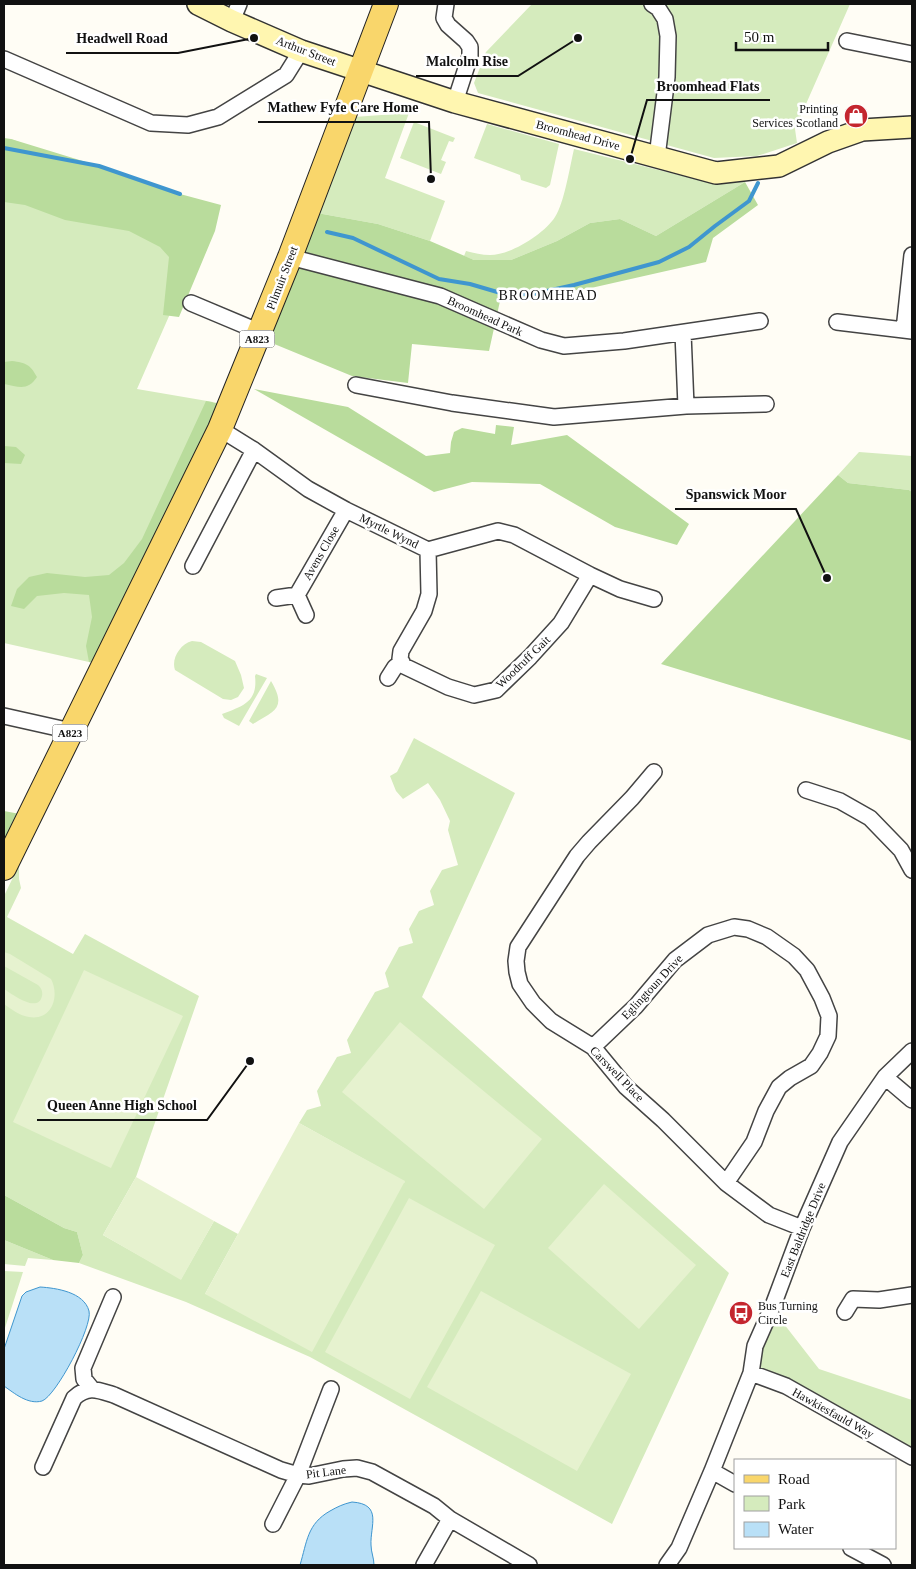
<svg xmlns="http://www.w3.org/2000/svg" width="916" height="1569" font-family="'Times New Roman',serif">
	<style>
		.green { fill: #d5ebbd }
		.forest { fill: #b9dc9c }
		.pitch { fill: #e6f2cf }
		.water { fill: #b9e0f7; stroke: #3f96cf }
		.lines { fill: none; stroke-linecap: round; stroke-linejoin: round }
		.stream { stroke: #3f96cf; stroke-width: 4 }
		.street-casing { stroke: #444; stroke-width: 18 }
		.secondary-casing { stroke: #333; stroke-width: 24 }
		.primary-casing { stroke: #222; stroke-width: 26 }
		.street { stroke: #fff; stroke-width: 15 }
		.secondary { stroke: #fff6b0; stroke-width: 21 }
		.primary { stroke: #f9d66b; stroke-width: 24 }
		.labels { text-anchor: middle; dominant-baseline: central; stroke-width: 5; stroke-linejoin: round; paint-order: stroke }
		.shield { fill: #fff; stroke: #585858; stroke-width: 1 }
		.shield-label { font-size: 11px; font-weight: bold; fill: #111 }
		.street-label { font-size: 12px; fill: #111; stroke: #fff }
		.poi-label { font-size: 12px; fill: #111; stroke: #fff; text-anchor: end }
		.neighbourhood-label { font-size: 14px; letter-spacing: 1px; fill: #111; stroke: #fff }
		.leader { fill: none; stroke: #111; stroke-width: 2 }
		.callout-dot { fill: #111; stroke: #fff; stroke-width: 2 }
		.callout-label { font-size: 14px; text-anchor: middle; font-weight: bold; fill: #111; stroke: #fff; stroke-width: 5; stroke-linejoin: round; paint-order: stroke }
	</style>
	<rect width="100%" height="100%" fill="#fffdf5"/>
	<path class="green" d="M 532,4 L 850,4 L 795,129 L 797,143 L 757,156 L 714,158 L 478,93 L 474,83 L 486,52 Z
		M 409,113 L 385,178 L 445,201 L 430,241 L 378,224 L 317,213 L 354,117 Z
		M 414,122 L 455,138 L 453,142 L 449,141 L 441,160 L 446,162 L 441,174 L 400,158 Z
		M 487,124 L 559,144 L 550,185 L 546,188 L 521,180 L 520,175 L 474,158 Z
		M 11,139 L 213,216 L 137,389 L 213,402 L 89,662 L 4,643 L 4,140 Z
		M 574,149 L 707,182 L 745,182 L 656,236 L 620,219 L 590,223 L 557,241 L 511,260 L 474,260 L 464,256 L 466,251 C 474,253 482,255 490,255 C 511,255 544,234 555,217 C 564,204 570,166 574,149 Z
		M 859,452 L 912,456 L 912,492 L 909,490 L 848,483 L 838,475 Z
		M 192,641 L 201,642 L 235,661 L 241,675 L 244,688 L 238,697 L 231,700 L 223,699 L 175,670 C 171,659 180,644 192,641 Z
		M 256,674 L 267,678 L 239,726 L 224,718 L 222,714 C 243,706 258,702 255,676 Z
		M 271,681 C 287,708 275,711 253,724 L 249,721 Z
		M 414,738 L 515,793 L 422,997 L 729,1273 L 612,1524 L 310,1357 L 186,1302 L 79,1263 L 83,1255 L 77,1232 L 64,1228 L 4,1195 L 4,896 L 19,865 L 19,879 L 21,888 L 7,917 L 73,954 L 85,934 L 199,996 L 136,1177 L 103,1235 L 181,1279 L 214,1221 L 238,1234 L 205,1294 L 405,1182 L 299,1123 L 307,1110 L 321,1106 L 317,1091 L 337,1057 L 351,1053 L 347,1040 L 375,992 L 389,987 L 385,973 L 399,947 L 413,943 L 409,929 L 419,911 L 434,905 L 430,891 L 442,870 L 458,865 L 448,830 L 450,821 L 440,800 L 428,783 L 403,799 L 396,791 L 390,776 L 397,772 Z
		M 4,1240 L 53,1260 L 28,1258 L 25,1266 L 4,1264 Z
		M 4,1271 L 23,1272 L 4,1331 Z
		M 777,1315 L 819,1369 L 912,1400 L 912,1457 L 751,1373 Z"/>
	<path class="forest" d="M 4,138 L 11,139 L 99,166 L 180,194 L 221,205 L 215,231 L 179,317 L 163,315 L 169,257 L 160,247 L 129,231 L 65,220 L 25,205 L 4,202 Z
		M 745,182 L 758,205 L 713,238 L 706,262 L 591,288 L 500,301 L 489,351 L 412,344 L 408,383 L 352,376 L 267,341 L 317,213 L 378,224 L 430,241 L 474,260 L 511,260 L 557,241 L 590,223 L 620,219 L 656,236 Z
		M 12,361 C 26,363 30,364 37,377 C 28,391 19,387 4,384 L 4,362 Z
		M 254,389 L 348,407 L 426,456 L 450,453 L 451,442 L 454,432 L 462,428 L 495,434 L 496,425 L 514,427 L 511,445 L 567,435 L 689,524 L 677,545 L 615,527 L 540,484 L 472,482 L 434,492 Z
		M 206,401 L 222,404 L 98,664 L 89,662 L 86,646 L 92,617 L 89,595 L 64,593 L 37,596 L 24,609 L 11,606 L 17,589 L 29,577 L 47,573 L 85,577 L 109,575 L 124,563 L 142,539 Z
		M 4,446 L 16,447 L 25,455 L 21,464 L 4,463 Z
		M 838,475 L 848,483 L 909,490 L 912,492 L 912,741 L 661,664 Z
		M 4,811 L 20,814 L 4,847 Z
		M 4,1195 L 64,1228 L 77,1232 L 83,1255 L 79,1263 L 53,1260 L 4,1240 Z"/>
	<path class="pitch" d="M 4,952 L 10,954 L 51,979 C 60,996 52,1021 29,1017 C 20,1016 11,1009 4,1004 L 4,989 C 12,994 38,1014 42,996 C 43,991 41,988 38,985 L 4,966 Z
		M 84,970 L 183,1016 L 111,1168 L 13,1122 Z
		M 400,1022 L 542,1139 L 484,1209 L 342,1092 Z
		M 299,1123 L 405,1181 L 312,1352 L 205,1294 Z
		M 136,1177 L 214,1221 L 181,1280 L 103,1235 Z
		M 604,1184 L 696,1265 L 639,1329 L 548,1248 Z
		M 409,1198 L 495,1245 L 410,1399 L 325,1352 Z
		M 481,1291 L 631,1374 L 577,1471 L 427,1387 Z"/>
	<path class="water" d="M 40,1287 C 56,1288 84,1292 89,1311 C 93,1326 56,1396 42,1401 C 28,1405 14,1393 4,1386 L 4,1349 L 22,1296 L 26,1292 Z
		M 352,1502 C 383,1504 370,1526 371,1545 C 371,1552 374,1558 374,1565 L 300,1565 C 307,1542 307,1524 330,1511 C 337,1507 343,1504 352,1502 Z"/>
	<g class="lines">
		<path class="stream" d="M 4,148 L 99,166 L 180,194
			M 327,232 L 353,238 L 439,279 L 470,284 L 504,294 L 533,294 L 574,285 L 659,262 L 689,247 L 715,226 L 749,201 L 758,183"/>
		<g class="street-casing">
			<path id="street" d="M 446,4 L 444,18 L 448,25 L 466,41 L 470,47 L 470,56 L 455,102
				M 652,4 L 658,8 L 665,19 L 668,36 L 667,77 L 657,157
				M 232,21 L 239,4
				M 847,41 L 912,54
				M 4,59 L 151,123 L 188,125 L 218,117 L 286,75 L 301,51
				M 290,257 L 440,296 L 541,340 L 564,346 L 624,341 L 760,321
				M 191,303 L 260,332
				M 837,322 L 912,331
				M 904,330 L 912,255
				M 683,333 L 686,406
				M 356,385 L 452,403 L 554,417 L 686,406 L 766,404
				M 220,429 L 254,450 L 308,489 L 346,510 L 428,550 L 498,531 L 514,535 L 590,575 L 620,589 L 654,599
				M 428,550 L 429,594 L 424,611 L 401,651 L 400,659 L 404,666 L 448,687 L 474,695 L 496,690 L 530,657 L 561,623 L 590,575
				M 193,566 L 254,450
				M 297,595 L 346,510
				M 276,598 L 297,595 L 306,615
				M 388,678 L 395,667 L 402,662
				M 4,716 L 71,731
				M 654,772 L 632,798 L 589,842 L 577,856 L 518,947 L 516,961 L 517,972 L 520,984 L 533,1003 L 551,1021 L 593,1047 L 626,1087 L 663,1120 L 726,1183 L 769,1215 L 802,1228
				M 806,790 L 840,801 L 870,818 L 901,850 L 912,870
				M 593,1047 L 636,1006 L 675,960 L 708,935 L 734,927 L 748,929 L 767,937 L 794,956 L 807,970 L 822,998 L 829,1016 L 828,1036 L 820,1053 L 811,1066 L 790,1078 L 779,1087 L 766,1111 L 754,1142 L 726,1183
				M 885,1077 L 912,1100
				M 845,1312 L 853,1299 L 879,1300 L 912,1295
				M 751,1373 L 786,1386 L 912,1457
				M 92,1389 L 84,1379 L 83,1368 L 113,1297
				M 43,1467 L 74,1398 C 88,1385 98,1390 114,1395 L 281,1470 L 298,1475 L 309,1476 L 343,1469 L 357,1468 L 372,1472 L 434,1506 L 450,1519 L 529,1565
				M 712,1471 L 735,1484
				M 273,1524 L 298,1475 L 331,1389
				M 851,1548 L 883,1565
				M 424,1565 L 450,1519
				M 667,1565 L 679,1548 L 712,1471 L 751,1373 L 755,1346 L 774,1303 L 802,1228 L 840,1142 L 885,1077 L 912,1051"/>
		</g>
		<g class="secondary-casing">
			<path id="secondary" d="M 198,4 L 232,21 L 301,51 L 455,102 L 716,173 L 779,166 L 828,142 L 862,130 L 912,127"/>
		</g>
		<g class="primary-casing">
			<path id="primary" d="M 4,868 L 220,429 L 290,257 L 386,4"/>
		</g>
		<use href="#street" class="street"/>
		<use href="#secondary" class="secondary"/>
		<use href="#primary" class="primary"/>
	</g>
	<defs>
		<g id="shop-disc" transform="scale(1.25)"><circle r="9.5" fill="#c4262e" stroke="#fff"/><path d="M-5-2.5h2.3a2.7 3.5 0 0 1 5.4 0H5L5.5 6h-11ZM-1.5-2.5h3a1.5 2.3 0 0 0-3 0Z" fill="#fff"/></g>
		<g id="bus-disc" transform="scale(1.25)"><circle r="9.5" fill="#c4262e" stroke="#fff"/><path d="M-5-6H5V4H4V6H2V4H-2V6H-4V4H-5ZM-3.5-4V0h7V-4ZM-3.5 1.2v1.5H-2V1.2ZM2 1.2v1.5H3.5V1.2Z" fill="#fff"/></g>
	</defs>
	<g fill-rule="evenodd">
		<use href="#shop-disc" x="856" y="116"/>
		<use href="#bus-disc" x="741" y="1313"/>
	</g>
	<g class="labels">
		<g class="shield">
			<rect x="239.5" y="330.5" width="35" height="17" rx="4"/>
			<rect x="52.5" y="724.5" width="35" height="17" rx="4"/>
		</g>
		<g class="shield-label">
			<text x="257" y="339">A823</text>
			<text x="70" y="733">A823</text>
		</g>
		<g class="street-label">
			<text transform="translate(306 51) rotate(21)">Arthur Street</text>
			<text transform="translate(578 135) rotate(15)">Broomhead Drive</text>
			<text transform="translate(282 278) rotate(-69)">Pilmuir Street</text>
			<text transform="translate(485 316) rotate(24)">Broomhead Park</text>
			<text transform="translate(389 531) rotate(26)">Myrtle Wynd</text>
			<text transform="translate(321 553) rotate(-60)">Avens Close</text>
			<text transform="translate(523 662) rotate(-44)">Woodruff Gait</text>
			<text transform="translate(652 987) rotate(-47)">Eglingtoun Drive</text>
			<text transform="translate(617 1074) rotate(46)">Carswell Place</text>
			<text transform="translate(803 1230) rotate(-68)">East Baldridge Drive</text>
			<text transform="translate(833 1413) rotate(29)">Hawkiesfauld Way</text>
			<text transform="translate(326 1472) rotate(-7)">Pit Lane</text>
		</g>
		<g class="poi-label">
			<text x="838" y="109">Printing<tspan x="838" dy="14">Services Scotland</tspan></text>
			<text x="758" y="1306" text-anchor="start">Bus Turning<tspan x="758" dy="14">Circle</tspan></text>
		</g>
		<g class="neighbourhood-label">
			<text x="548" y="295">BROOMHEAD</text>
		</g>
	</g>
	<path class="leader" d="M254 38L178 53H66M578 38L518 76H416M630 159L647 100H770M431 179L429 122H258M827 578L796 509H675M250 1061L207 1120H37"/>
	<g class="callout-dot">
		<circle cx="254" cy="38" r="5"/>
		<circle cx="578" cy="38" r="5"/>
		<circle cx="630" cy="159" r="5"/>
		<circle cx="431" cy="179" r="5"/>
		<circle cx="827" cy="578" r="5"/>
		<circle cx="250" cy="1061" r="5"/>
	</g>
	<g class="callout-label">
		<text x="122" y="43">Headwell Road</text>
		<text x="467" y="66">Malcolm Rise</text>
		<text x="708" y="91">Broomhead Flats</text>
		<text x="343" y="112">Mathew Fyfe Care Home</text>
		<text x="736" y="499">Spanswick Moor</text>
		<text x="122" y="1110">Queen Anne High School</text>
	</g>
	<rect width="916" height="1569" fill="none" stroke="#111111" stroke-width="10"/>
	<rect x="734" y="1459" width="162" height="90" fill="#ffffff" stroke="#a0a0a0"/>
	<rect x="744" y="1475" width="25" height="8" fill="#f9d66b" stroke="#a0a0a0"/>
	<text x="778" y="1484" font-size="15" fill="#111111">Road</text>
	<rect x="744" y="1496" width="25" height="15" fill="#d5ebbd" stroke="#a0a0a0"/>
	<text x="778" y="1509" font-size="15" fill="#111111">Park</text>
	<rect x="744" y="1522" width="25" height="15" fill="#b9e0f7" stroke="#a0a0a0"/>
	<text x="778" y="1534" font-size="15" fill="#111111">Water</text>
	<path d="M736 42v8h92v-8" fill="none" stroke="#111111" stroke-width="2.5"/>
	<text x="744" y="42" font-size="15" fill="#111111" stroke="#ffffff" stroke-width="4" paint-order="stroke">50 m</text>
</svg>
